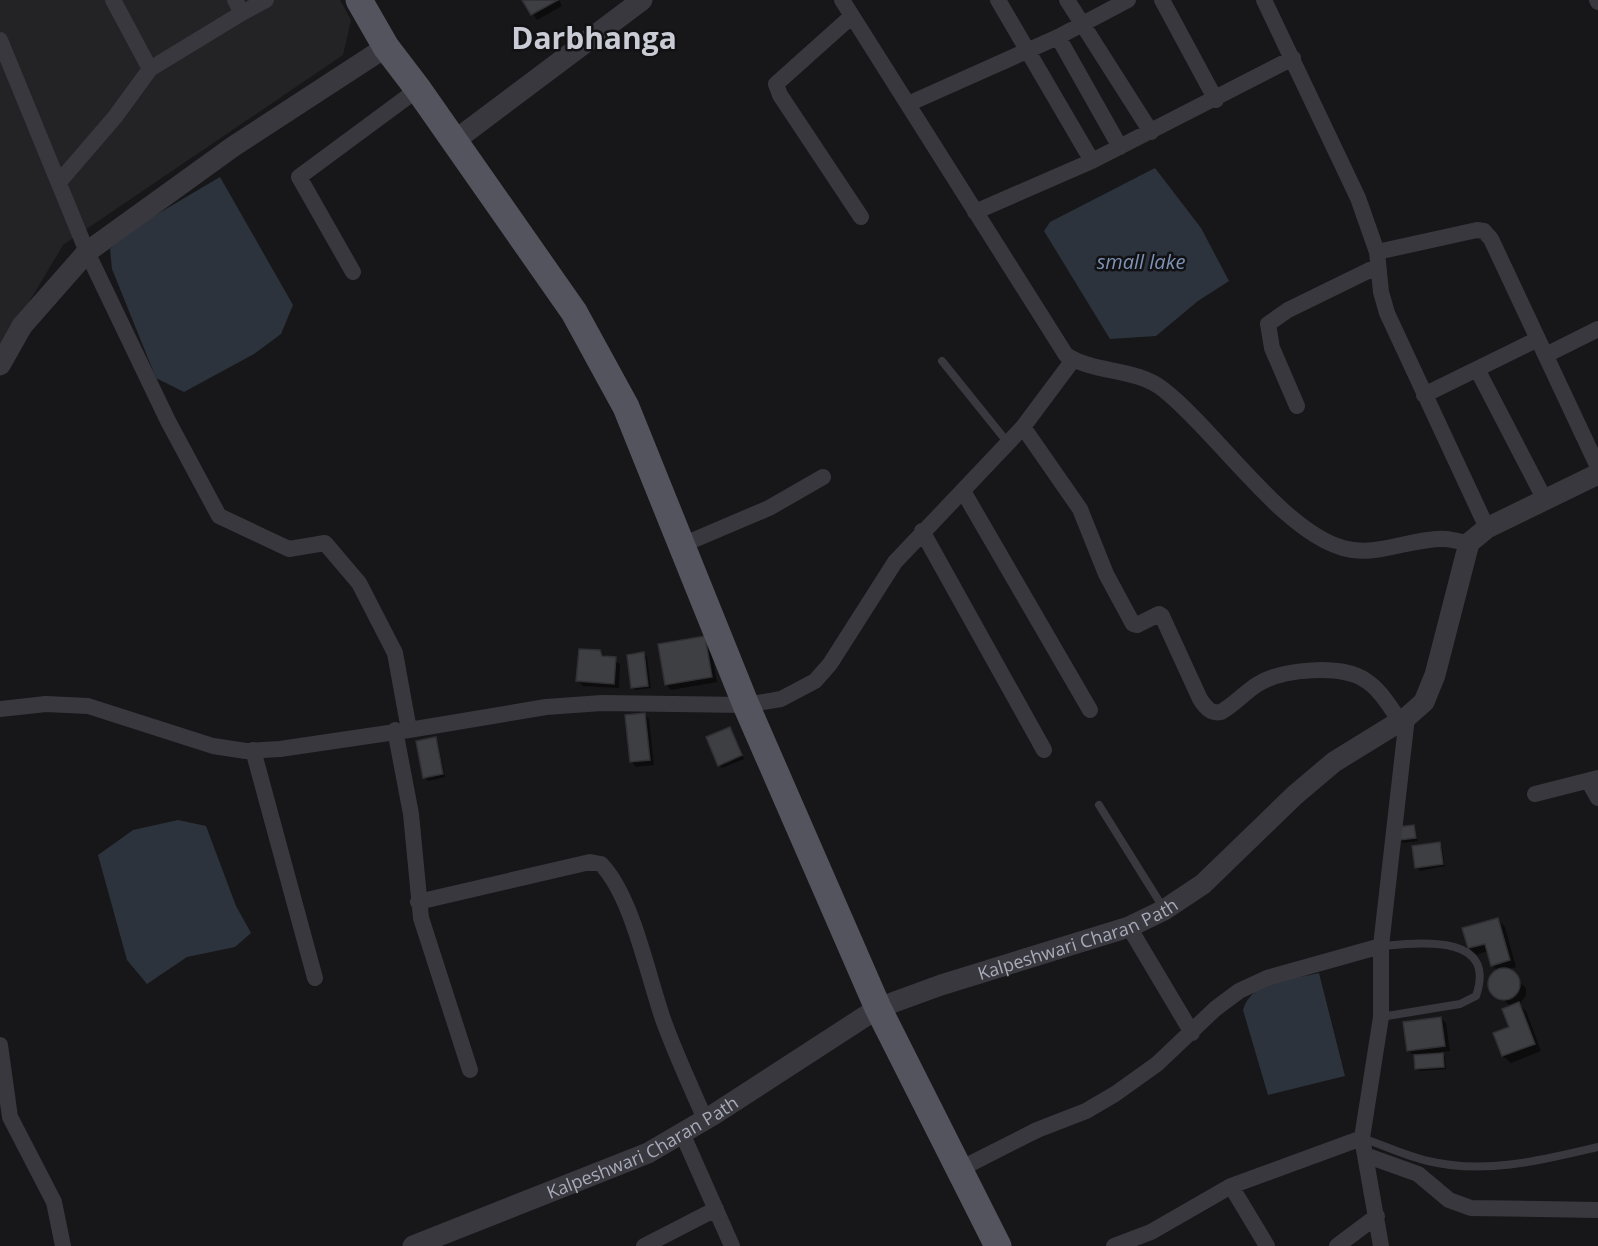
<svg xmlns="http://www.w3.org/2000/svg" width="1598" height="1246" font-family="'Open Sans',sans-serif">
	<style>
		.built { fill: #232326 }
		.water { fill: #2c333d }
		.shadow { fill: #0007 }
		.building { fill: #3e3f43; stroke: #313135; stroke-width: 1.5 }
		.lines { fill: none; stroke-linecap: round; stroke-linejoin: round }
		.service { stroke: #38383e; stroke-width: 8 }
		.minor { stroke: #38383e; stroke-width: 16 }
		.tertiary { stroke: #38383e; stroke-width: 21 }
		.primary { stroke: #53545d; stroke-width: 27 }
		.labels { text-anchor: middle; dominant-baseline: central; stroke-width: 5; stroke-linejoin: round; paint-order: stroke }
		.street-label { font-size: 18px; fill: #a8abb9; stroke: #121214 }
		.water-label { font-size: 20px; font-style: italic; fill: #7e93b5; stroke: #121214 }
		.town-label { font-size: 30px; font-weight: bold; fill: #c9cbd5; stroke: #121214 }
	</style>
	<rect width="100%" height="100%" fill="#171719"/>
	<path class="built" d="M 0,0 L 340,0 L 351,20 L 343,55 L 63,245 L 0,351 Z"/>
	<path class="water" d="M 1155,168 L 1201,228 L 1229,281 L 1198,301 L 1156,336 L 1110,339 L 1044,231 L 1050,222 Z
		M 220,177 L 293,305 L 281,334 L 254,354 L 184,392 L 156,378 L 112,269 L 110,249 L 127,232 Z
		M 178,820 L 206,826 L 236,906 L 251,933 L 235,947 L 187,957 L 147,984 L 127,960 L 98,855 L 133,830 Z
		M 1319,973 L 1345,1076 L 1268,1095 L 1243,1010 C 1252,979 1293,980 1319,973 Z"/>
	<path class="shadow" d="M 524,0 L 559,0 L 562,6 L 537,20 Z
		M 705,637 L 710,643 L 717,682 L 671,690 L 666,684 Z
		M 599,652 L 620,664 L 619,688 L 583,686 L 578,681 Z
		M 644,654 L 647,657 L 651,688 L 635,690 L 632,687 Z
		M 644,714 L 649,719 L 654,765 L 636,767 L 631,761 Z
		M 730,729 L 744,759 L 722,768 L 719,765 Z
		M 435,739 L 438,742 L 445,777 L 428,781 L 425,778 L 417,742 Z
		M 1414,827 L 1418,841 L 1403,843 L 1400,840 Z
		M 1439,844 L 1442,847 L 1445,866 L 1420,871 L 1417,867 Z
		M 1498,920 L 1505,927 L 1516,967 L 1507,970 L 1526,988 L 1526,996 L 1519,1004 L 1526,1011 L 1541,1051 L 1511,1063 L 1503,1056 L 1495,1034 L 1511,1028 L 1512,1007 L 1494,993 L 1490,982 L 1492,976 L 1498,971 L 1492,965 L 1488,951 L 1476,955 L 1469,948 Z
		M 1441,1018 L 1446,1023 L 1450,1051 L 1440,1052 L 1445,1057 L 1446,1069 L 1419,1071 L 1416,1068 L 1415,1055 L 1408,1051 Z"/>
	<path class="building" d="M 522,0 L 558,0 L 531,15 Z
		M 705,636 L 712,677 L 665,685 L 658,644 Z
		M 579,649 L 600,650 L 602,656 L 616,657 L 614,684 L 576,681 Z
		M 644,652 L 648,686 L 631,688 L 627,655 Z
		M 645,713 L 650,760 L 630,762 L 625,715 Z
		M 730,727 L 742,755 L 718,766 L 706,737 Z
		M 436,737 L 443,774 L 423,778 L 416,741 Z
		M 1414,825 L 1416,838 L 1399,840 L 1397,827 Z
		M 1440,842 L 1443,864 L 1415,868 L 1412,846 Z
		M 1498,918 L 1510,960 L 1491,966 L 1485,944 L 1468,948 L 1462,928 Z
		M1488 984a16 16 0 1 1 32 0a16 16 0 1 1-32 0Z
		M 1519,1002 L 1535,1044 L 1502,1056 L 1493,1033 L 1509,1027 L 1502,1009 Z
		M 1441,1017 L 1445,1046 L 1407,1051 L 1403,1022 Z
		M 1443,1053 L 1444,1067 L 1415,1069 L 1414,1055 Z"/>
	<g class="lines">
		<path class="service" d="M 942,361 L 1008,443
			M 1099,805 L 1164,909
			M 1381,1017 L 1460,1004 L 1476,996 C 1498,932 1417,943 1381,946
			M 1362,1138 C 1383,1145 1406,1156 1428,1161 C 1485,1175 1543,1160 1598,1147"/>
		<path class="minor" d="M 113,0 L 150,69
			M 842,0 L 1066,355 C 1095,374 1135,367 1164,390 C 1216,431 1282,531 1343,548 C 1377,558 1412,537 1446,539 C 1454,540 1462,542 1469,543
			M 998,0 L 1092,161
			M 1067,0 L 1151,132
			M 1162,0 L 1216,100
			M 1264,0 L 1358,198 L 1377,252 L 1381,292 L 1387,313 L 1487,528
			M 1597,0 L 1598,2
			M 242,13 L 266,0
			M 852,16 L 776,84 L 780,95 L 861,217
			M 1058,37 L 1120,147
			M 0,40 L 87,252 L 168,421 L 219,516 L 289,549 L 325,543 L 359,583 L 395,653 L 409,730
			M 908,104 L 1058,37 L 1128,0
			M 59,182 L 115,117 L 150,69 L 242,13 L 235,0
			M 975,212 L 1092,161 L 1293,58
			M 1377,252 L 1477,230 L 1484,231 L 1491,239 L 1598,467
			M 353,272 L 299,177 L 418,89
			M 1546,355 L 1598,329
			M 1477,369 L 1545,500
			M 1424,395 L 1538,339
			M 1297,406 L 1272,348 L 1268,324 L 1288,310 L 1378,266
			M 1023,427 L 1080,509 L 1106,574 L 1133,624 L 1137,625 L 1159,614 L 1162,616 L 1200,699 C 1206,708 1211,714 1221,712 C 1235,704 1245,692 1258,684 C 1283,669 1340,664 1365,680 C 1380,689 1390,707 1400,721
			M 963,491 L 1090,710
			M 922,531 L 1044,750
			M 682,545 L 769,508 L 823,477
			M 0,709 L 46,704 L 88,706 L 213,746 L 246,751 L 280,749 L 409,730 L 546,707 L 602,703 L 746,705 L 781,699 L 815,681 L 830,664 L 895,562 L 1023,427 L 1073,360
			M 395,730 L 411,814 L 421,918 L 470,1070
			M 253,750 L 315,978
			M 1589,782 L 1598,798
			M 1535,794 L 1598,778
			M 418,902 L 590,862 L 601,864 C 633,897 648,978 664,1022 C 676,1055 691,1087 705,1119
			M 1129,927 L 1192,1033
			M 0,1045 L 10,1117 L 54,1202 L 63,1246
			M 682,1133 L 732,1246
			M 1365,1155 L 1418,1174 L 1449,1200 L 1471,1208 L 1598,1210
			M 958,1170 L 1037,1130 L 1086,1111 L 1115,1094 L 1157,1064 L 1215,1009 L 1239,991 L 1267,978 L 1381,946
			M 1231,1186 L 1267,1246
			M 644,1246 L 716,1209
			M 1114,1246 L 1151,1232 L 1231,1186 L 1362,1138
			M 1337,1246 L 1377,1216
			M 1381,1246 L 1362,1138 L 1381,1017 L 1381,946 L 1407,717"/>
		<g class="tertiary">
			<path d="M 453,142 L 642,0"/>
			<path d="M 0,365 L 22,326 L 87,252 L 234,146 L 386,47"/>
			<path id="s1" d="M 413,1246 L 648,1153 L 713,1115 L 878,1008 L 941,985 L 1129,927 L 1164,910 L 1203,884 L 1295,795 L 1334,762 L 1407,717 L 1424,702 L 1435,675 L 1469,543 L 1487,528 L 1598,474"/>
		</g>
		<path class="primary" d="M 359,0 L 386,47 L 418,89 L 574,312 L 626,407 L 746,705 L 878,1008 L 998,1246"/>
	</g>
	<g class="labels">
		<g class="street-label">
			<text stroke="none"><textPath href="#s1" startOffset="736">Kalpeshwari Charan Path</textPath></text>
			<text stroke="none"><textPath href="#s1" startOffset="250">Kalpeshwari Charan Path</textPath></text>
		</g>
		<g class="water-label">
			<text x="1141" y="261">small lake</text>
		</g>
		<g class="town-label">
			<text x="594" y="37">Darbhanga</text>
		</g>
	</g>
</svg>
